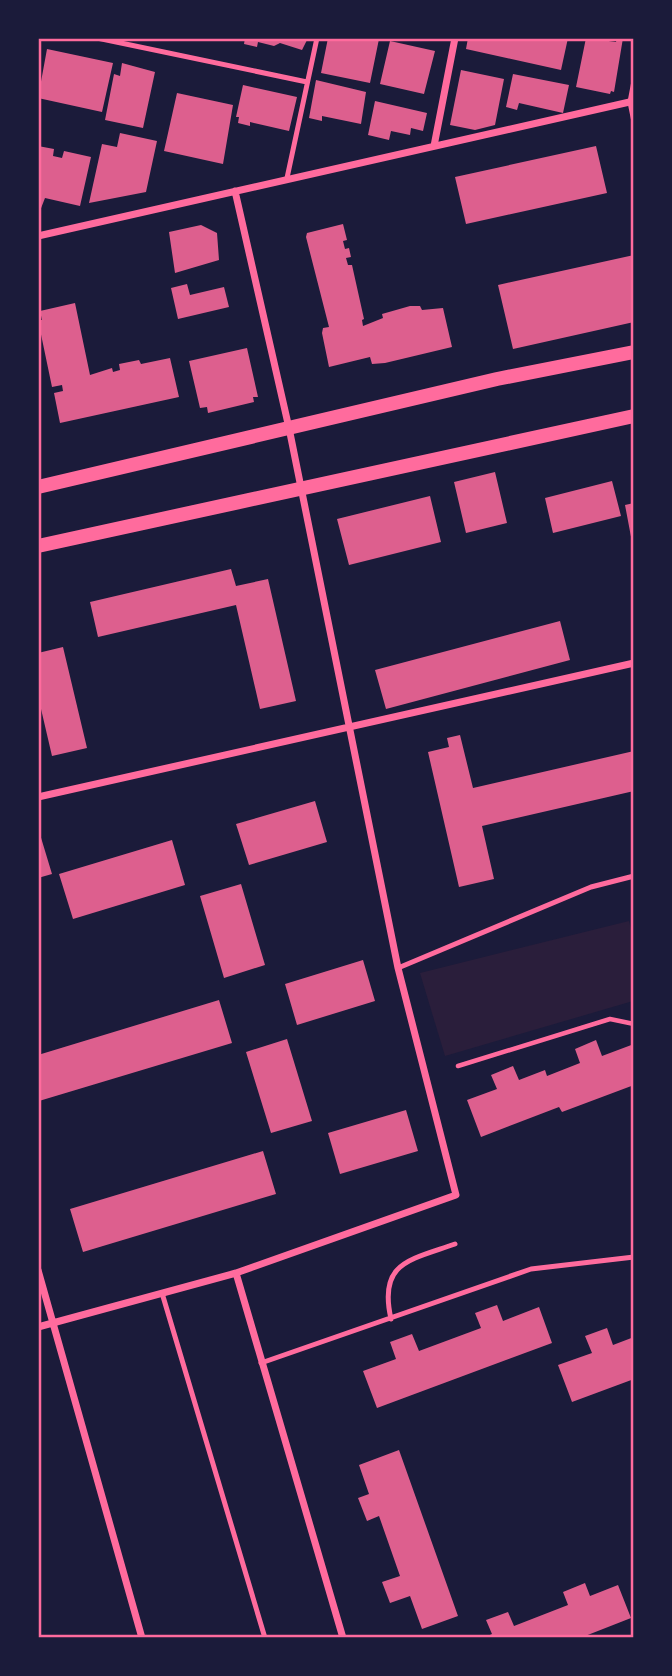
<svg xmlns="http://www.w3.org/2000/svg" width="672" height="1676" font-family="Overpass,sans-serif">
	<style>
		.green { fill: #2a1e3b }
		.building { fill: #dd5f8e }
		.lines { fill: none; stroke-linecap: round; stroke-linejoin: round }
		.path { stroke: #ff6b9d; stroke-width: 4.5 }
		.service { stroke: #ff6b9d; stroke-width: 5 }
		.minor { stroke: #ff6b9d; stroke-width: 7 }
		.secondary { stroke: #ff6b9d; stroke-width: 14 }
		.neatline { fill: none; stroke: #ff6b9d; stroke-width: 2.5 }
	</style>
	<rect width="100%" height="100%" fill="#1b1b3a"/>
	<path class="green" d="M 629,921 L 633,937 L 633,1001 L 445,1056 L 420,973 Z"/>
	<path class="building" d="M 245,38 L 308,38 L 302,50 L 280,43 L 274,46 L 258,42 L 257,47 L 244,44 Z
		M 328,38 L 379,39 L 370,83 L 321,73 Z
		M 468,38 L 568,38 L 561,70 L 466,49 Z
		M 586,38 L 616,42 L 617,38 L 623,38 L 614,92 L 611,91 L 610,94 L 576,87 Z
		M 390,41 L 435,51 L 424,94 L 380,84 Z
		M 47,49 L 113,63 L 102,112 L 38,98 Z
		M 122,63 L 155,72 L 143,128 L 105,120 L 114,74 L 120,76 Z
		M 461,70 L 504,79 L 495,125 L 475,130 L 450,125 Z
		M 513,74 L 569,85 L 563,113 L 519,103 L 517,110 L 506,107 Z
		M 316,80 L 366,92 L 361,124 L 322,116 L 322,121 L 309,118 Z
		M 243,85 L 297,97 L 289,131 L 250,122 L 250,126 L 238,123 L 239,117 L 236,117 Z
		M 177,93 L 233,105 L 223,164 L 164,151 Z
		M 375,101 L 427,113 L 423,131 L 411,128 L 410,135 L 391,131 L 389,140 L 368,135 Z
		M 120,133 L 157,141 L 146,192 L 89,203 L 102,144 L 117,147 Z
		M 38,146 L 54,149 L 53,156 L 62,158 L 64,151 L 91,157 L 80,206 L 45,198 L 38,216 Z
		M 596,146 L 607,193 L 466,224 L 455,177 Z
		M 343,224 L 347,240 L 343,241 L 345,249 L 349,248 L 351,257 L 346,258 L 348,265 L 352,265 L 364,319 L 362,320 L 363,326 L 383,318 L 382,314 L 410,306 L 420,306 L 422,310 L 443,308 L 452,347 L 385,363 L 372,364 L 370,357 L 329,367 L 322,333 L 323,328 L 329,327 L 306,237 L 307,233 Z
		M 201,225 L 217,233 L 219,260 L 175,273 L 169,232 Z
		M 634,255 L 634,322 L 513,349 L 498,285 Z
		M 187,284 L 190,295 L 224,287 L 229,307 L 178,319 L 171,288 Z
		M 75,303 L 90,375 L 112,368 L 113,372 L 120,370 L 119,364 L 139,360 L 141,364 L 170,358 L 179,397 L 60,423 L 54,393 L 63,391 L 62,385 L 52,387 L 38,320 L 42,320 L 40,311 Z
		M 247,348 L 258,397 L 253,397 L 254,402 L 208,413 L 207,407 L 200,408 L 189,361 Z
		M 495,472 L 507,523 L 466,533 L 454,482 Z
		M 612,481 L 621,516 L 553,533 L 545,498 Z
		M 430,496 L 441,542 L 349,565 L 337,519 Z
		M 634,503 L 634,542 L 632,542 L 625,505 Z
		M 231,569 L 236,586 L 268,579 L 296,701 L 260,709 L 236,605 L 98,637 L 90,602 Z
		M 560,621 L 570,660 L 386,709 L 375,670 Z
		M 63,647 L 87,748 L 52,756 L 38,696 L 38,653 Z
		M 460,735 L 473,788 L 634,751 L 634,791 L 482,826 L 494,879 L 459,887 L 428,752 L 449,747 L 447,738 Z
		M 315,801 L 327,842 L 249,865 L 236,824 Z
		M 39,831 L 52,874 L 38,878 L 38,832 Z
		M 172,840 L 185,885 L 73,919 L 59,874 Z
		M 241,884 L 265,965 L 224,978 L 200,896 Z
		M 363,960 L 375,1001 L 297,1025 L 285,984 Z
		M 219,1000 L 232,1043 L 39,1101 L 38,1055 Z
		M 287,1039 L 312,1121 L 271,1133 L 246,1052 Z
		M 596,1040 L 602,1056 L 634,1044 L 634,1085 L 562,1112 L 559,1107 L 481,1137 L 467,1100 L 497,1089 L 491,1075 L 513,1066 L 519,1080 L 545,1070 L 547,1076 L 580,1063 L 575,1049 Z
		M 406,1110 L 418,1151 L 340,1174 L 328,1133 Z
		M 263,1151 L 276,1194 L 83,1252 L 70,1209 Z
		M 497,1305 L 503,1321 L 539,1307 L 552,1343 L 377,1408 L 363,1371 L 396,1359 L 390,1342 L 412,1334 L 419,1351 L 481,1328 L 475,1313 Z
		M 607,1328 L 613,1345 L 634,1337 L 634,1379 L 572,1402 L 558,1365 L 592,1353 L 585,1336 Z
		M 399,1450 L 458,1616 L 422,1629 L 410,1596 L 390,1603 L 382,1582 L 400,1576 L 379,1516 L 367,1521 L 358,1498 L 369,1494 L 359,1465 Z
		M 585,1583 L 590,1596 L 618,1585 L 631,1618 L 580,1638 L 484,1638 L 492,1634 L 486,1620 L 508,1612 L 514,1626 L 568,1605 L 563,1592 Z"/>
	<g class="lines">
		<path class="path" d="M 458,1066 L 610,1019 L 634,1024"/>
		<path class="service" d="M 97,38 L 307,82
			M 634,81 L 630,102 L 634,122
			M 287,178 L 317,38
			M 398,968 L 591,887 L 634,876
			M 162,1293 L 265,1638
			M 391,1319 C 378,1262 410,1260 455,1244
			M 261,1363 L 531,1269 L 634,1257"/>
		<path class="minor" d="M 434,146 L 455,38
			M 38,236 L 634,101
			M 38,797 L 634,663
			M 38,1270 L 142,1638
			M 236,1273 L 343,1638
			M 38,1327 L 236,1273 L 456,1195 L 398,968 L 289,428 L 235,191"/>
		<path class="secondary" d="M 38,487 L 497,379 L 634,352
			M 38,546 L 634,416"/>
	</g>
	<rect width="672" height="1676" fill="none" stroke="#1b1b3a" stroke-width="80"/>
	<rect x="40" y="40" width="592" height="1596" class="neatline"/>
</svg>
